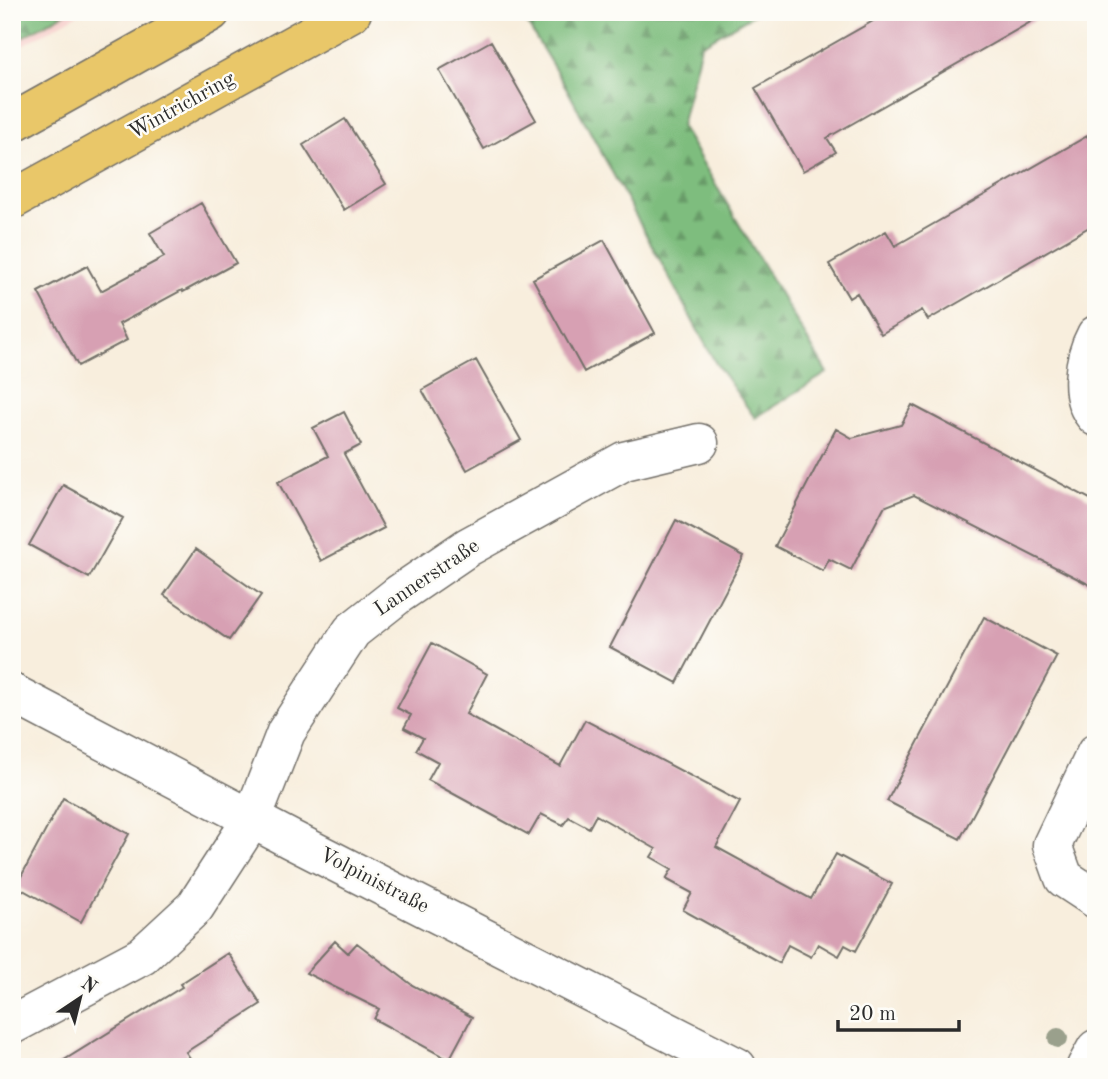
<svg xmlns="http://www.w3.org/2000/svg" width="1108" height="1079" font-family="'Old Standard TT',serif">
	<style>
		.built { fill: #f7d0cd }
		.forest { fill: url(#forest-firs); stroke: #547454; stroke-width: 2 }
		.building { fill: #d7a0b3 }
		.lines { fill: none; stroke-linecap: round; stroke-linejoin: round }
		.minor-casing { stroke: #736f69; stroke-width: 41 }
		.major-casing { stroke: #736f69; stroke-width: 41 }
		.minor { stroke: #fff; stroke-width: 38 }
		.major { stroke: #e9c769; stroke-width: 38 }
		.tree { fill: #9aa08c }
		.labels { text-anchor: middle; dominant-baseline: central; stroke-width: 5; stroke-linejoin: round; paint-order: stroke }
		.street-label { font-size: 21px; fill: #2b2b2b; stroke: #fdfcf7 }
	</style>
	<defs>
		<pattern id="forest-firs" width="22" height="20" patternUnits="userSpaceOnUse" patternTransform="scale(1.75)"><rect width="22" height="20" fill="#7ebd7e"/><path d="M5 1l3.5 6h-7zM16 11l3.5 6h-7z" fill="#679a67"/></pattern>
	</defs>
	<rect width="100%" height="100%" fill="#fdfcf7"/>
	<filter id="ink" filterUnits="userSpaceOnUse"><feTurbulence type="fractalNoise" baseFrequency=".0143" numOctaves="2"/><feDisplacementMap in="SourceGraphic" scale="14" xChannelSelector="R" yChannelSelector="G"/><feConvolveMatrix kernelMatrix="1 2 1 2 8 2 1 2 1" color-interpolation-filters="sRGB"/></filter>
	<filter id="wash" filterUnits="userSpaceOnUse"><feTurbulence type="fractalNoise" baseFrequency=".00686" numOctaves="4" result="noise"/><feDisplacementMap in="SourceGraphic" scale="28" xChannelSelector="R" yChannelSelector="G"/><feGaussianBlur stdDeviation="1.57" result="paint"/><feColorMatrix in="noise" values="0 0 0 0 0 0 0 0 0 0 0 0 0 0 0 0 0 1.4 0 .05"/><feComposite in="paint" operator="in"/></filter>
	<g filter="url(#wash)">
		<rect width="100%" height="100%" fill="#f8eedd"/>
		<path class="built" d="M 12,12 L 82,12 L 12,51 Z"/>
		<path class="forest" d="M 12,12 L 67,12 L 12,43 Z
			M 520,12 L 758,12 L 701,45 L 681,126 L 827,373 L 755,418 L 715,362 L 567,89 Z"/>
		<g id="blocks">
			<path class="building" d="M 889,12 L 1048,12 L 827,138 L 836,152 L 803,171 L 755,88 Z
				M 491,41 L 536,120 L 484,149 L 439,70 Z
				M 345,119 L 386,184 L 344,210 L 303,145 Z
				M 1096,131 L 1096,223 L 928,320 L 922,310 L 881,334 L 857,293 L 849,298 L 829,264 L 886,231 L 895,246 Z
				M 201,203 L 236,263 L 183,292 L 182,290 L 119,324 L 127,340 L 78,366 L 38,292 L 87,266 L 101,291 L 164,257 L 150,233 Z
				M 604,240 L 655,333 L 584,372 L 533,279 Z
				M 476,360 L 521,440 L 467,470 L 422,390 Z
				M 912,405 L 1096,502 L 1096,588 L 914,495 L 884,507 L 851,570 L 829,559 L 823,571 L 775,546 L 836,429 L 852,438 L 901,425 Z
				M 344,412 L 361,445 L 344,454 L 384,528 L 321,561 L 278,482 L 328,456 L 313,428 Z
				M 63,485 L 123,518 L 89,578 L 29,545 Z
				M 676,520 L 744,556 L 677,683 L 610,647 Z
				M 196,549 L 261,595 L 229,640 L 164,595 Z
				M 984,617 L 1057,656 L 960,839 L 887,801 Z
				M 432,643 L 487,674 L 466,714 L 560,766 L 585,720 L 740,802 L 716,847 L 811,899 L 836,854 L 892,884 L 856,951 L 845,945 L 839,956 L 818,944 L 811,957 L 788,945 L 779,963 L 683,910 L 692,893 L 666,879 L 672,869 L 651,857 L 656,849 L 596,815 L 589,828 L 569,817 L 563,825 L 541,814 L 529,835 L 428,780 L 438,762 L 416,750 L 423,738 L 404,728 L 411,715 L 397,708 Z
				M 63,798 L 129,834 L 81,922 L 16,886 Z
				M 335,941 L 348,953 L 357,943 L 412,985 L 472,1017 L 449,1060 L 374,1019 L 379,1009 L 306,973 Z
				M 228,953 L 261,1004 L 186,1052 L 196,1067 L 53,1067 L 182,987 L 180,984 Z"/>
		</g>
	</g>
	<g filter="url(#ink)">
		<use href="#blocks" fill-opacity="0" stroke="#736f69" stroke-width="2"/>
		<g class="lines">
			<g class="minor-casing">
				<path id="minor" d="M 1096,335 C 1084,357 1077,398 1096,417
					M 12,693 L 290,839 L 737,1067
					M 1096,753 L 1052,845 L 1064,878 L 1096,899
					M 12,1025 L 142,956 L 195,907 L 252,819 L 286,732 L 352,631 L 399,594 L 468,547 L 624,461 L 699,443
					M 1086,1067 L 1096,1049"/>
			</g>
			<g class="major-casing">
				<path id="major" d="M 12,123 L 211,12
					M 12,200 L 352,12"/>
			</g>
			<use href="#minor" class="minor"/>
			<use href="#major" class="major"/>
		</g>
		<circle class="tree" cx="1058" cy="1038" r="10"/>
	</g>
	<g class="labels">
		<g class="street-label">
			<text transform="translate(182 106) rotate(-29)">Wintrichring</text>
			<text transform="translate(427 578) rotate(-34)">Lannerstraße</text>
			<text transform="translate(374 881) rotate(27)">Volpinistraße</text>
		</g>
	</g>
	<rect width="1108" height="1079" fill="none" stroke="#fdfcf7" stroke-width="42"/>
	<g transform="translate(80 998) rotate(35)" stroke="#fdfcf7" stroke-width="5" paint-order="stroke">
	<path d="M0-5L12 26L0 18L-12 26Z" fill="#2b2b2b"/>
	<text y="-10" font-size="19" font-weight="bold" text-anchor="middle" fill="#2b2b2b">N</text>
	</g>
	<path d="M838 1020v10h121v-10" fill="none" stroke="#2b2b2b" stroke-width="3.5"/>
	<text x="849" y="1020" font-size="21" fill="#2b2b2b" stroke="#fdfcf7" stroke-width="5" paint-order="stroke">20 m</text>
</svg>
